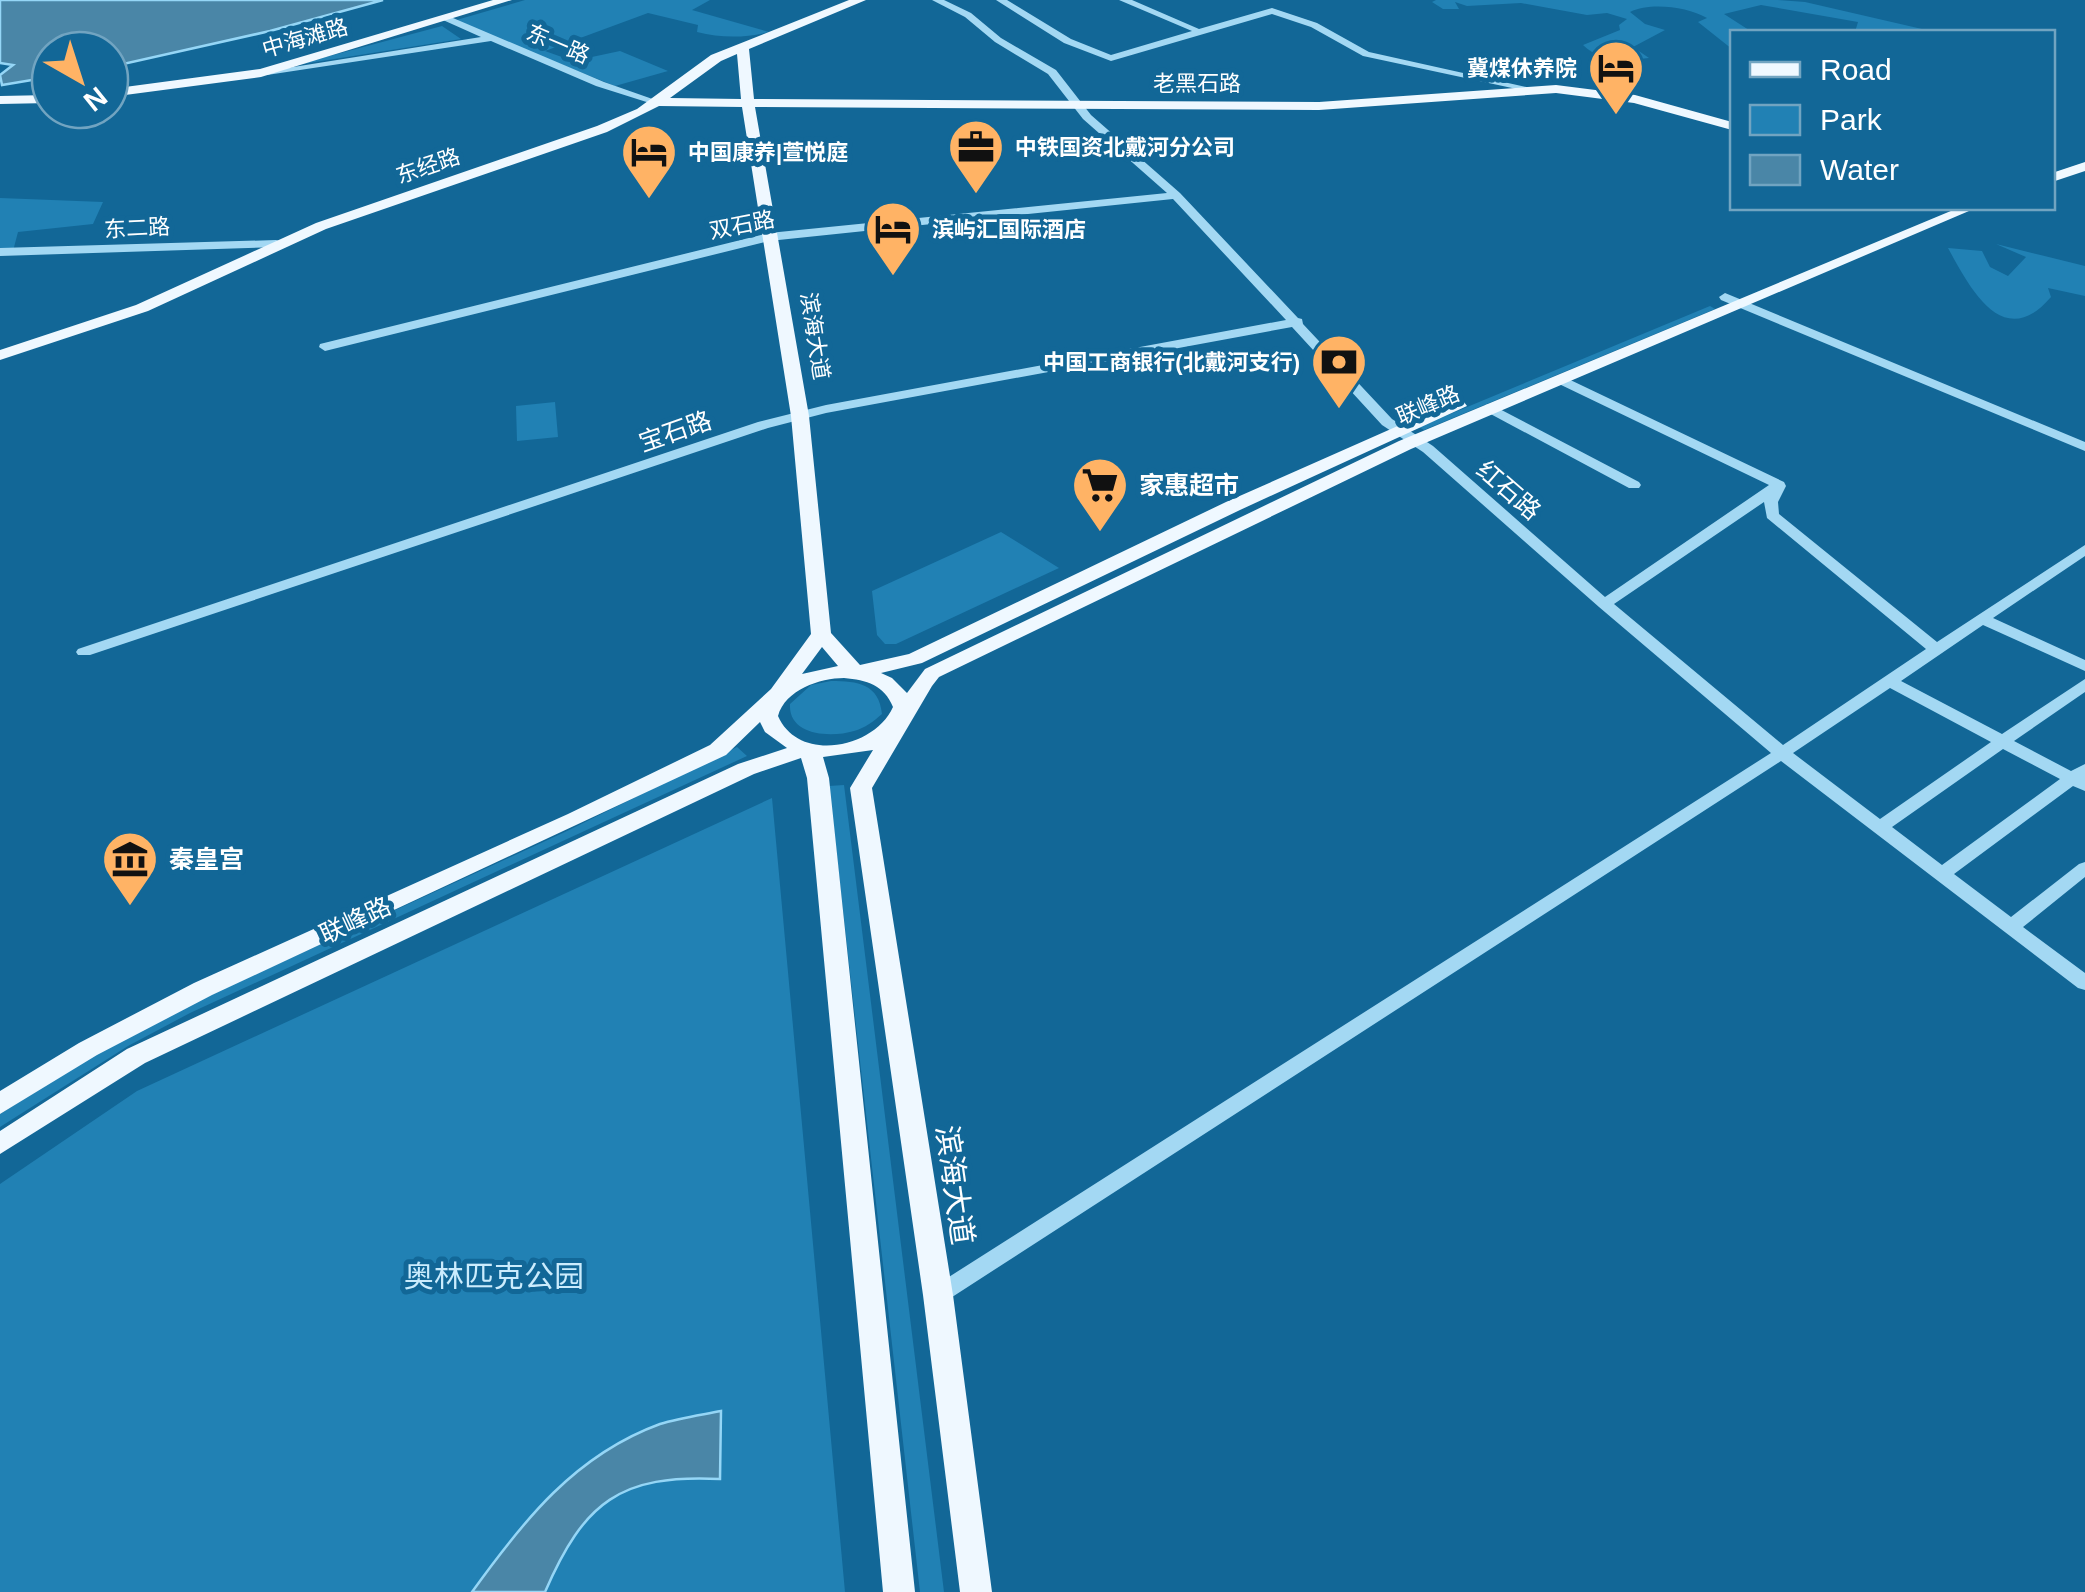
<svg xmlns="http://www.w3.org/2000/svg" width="2085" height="1592" font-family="Helvetica,'Noto Sans SC',sans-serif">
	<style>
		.green { fill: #2181b4 }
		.water { fill: #4a86a7; stroke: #95d6f6; stroke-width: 2.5 }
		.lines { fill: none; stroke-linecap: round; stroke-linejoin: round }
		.minor { fill: #a3d8f3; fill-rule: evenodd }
		.major { fill: #eff8ff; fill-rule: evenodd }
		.labels { text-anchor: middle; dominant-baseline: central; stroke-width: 10; stroke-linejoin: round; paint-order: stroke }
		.far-street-label { font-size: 22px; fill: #fff; stroke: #126797 }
		.far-poi-label { font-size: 22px; font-weight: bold; fill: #fff; stroke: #126797; text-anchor: start }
		.street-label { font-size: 25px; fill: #fff; stroke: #126797 }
		.poi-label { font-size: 25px; font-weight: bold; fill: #fff; stroke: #126797; text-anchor: start }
		.near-street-label { font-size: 30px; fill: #fff; stroke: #126797 }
		.near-park-label { font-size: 30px; fill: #cbecfd; stroke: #126797 }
	</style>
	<rect width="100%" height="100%" fill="#126797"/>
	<path class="green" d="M 525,0 L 710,0 L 692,10 L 769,32 C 745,38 721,38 697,32 L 698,25 L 648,13 L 545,51 L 573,61 L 620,51 L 668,71 L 615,86 L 453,21 Z
		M 1436,0 L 1778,0 L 1805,2 L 1922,29 L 1924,32 L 1855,32 L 1858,22 L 1761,5 L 1724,14 L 1752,32 L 1732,32 L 1732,49 L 1698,22 L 1707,18 C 1687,7 1651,2 1630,12 L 1645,24 L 1665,30 L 1633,47 L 1649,58 C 1628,61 1598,61 1583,45 L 1620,30 L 1619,25 L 1627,19 L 1607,13 L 1587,15 L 1521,3 L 1467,6 L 1455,2 L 1459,9 L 1443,9 L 1432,2 Z
		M 442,26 L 461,39 L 296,65 Z
		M 0,198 L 103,202 L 93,224 L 18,232 L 13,251 L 0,251 Z
		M 1996,244 L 2085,266 L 2085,296 L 2048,288 L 2051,297 C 2003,353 1970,288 1948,248 L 1982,251 L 1990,267 L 2008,276 L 2026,257 Z
		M 1710,306 L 1715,309 L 1424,430 L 1419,427 Z
		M 555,402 L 558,437 L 517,441 L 516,406 Z
		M 1001,532 L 1059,568 L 896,644 L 885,644 L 877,635 L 872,591 Z
		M 831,681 C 858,681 879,684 882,714 C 874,721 865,728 854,731 C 831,738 788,736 790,704 L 811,685 Z
		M 737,747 L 747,756 L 190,1013 L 128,1046 L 0,1127 L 0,1114 L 116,1042 L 178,1010 L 567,831 Z
		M 844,785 L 944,1592 L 920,1592 L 829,786 Z
		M 772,798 L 845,1592 L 0,1592 L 0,1184 L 137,1091 Z"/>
	<path class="water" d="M 0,0 L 383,0 L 270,31 L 110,67 L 110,50 L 50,50 L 50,77 L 2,85 L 0,75 L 13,65 L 0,63 Z
		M 721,1411 L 720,1479 C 620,1474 584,1502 545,1592 L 472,1592 C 523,1521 575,1455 660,1424 C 679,1418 701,1415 721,1411 Z"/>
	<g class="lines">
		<path class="minor" d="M 932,0 L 944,0 L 971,13 L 1001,38 L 1056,70 L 1091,115 L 1180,193 L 1298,318 L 1302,319 L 1303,324 L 1392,419 L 1433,446 L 1605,597 L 1769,485 L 1557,383 L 1557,377 L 1562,376 L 1784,482 L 1786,486 L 1778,502 L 1779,514 L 1937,642 L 2085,545 L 2085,556 L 1993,618 L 2085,660 L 2085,671 L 1983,625 L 1901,681 L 2002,734 L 2085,679 L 2085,692 L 2014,741 L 2071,771 L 2085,764 L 2085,791 L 2073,786 L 1954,874 L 2011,917 L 2079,864 L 2085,862 L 2085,877 L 2023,927 L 2085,973 L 2085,990 L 2078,988 L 1781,761 L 946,1301 L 938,1304 L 930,1301 L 927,1295 L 930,1289 L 1771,753 L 1599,607 L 1423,452 L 1382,425 L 1292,327 L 826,413 L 768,428 L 90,655 L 78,655 L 76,652 L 78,649 L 758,422 L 826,405 L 1286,320 L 1173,199 L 769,241 L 325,351 L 319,347 L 320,344 L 769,233 L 1167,193 L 1083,119 L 1048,74 L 995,42 L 965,17 ZM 1764,502 L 1767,518 L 1926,649 L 1783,745 L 1614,604 ZM 1890,688 L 1991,742 L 1880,819 L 1793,753 ZM 2003,749 L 2060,779 L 1942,865 L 1892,827 Z
			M 996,0 L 1007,0 L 1071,39 L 1111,55 L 1192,31 L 1119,0 L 1132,0 L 1199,29 L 1272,8 L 1317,23 L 1369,52 L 1540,90 L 1535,93 L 1363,56 L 1311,27 L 1272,14 L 1111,61 L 1064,43 Z
			M 446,15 L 604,82 L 661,102 L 656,105 L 596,86 L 491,41 L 267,75 L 262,72 L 481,37 L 443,20 L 443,16 Z
			M 276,240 L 280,241 L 280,247 L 0,256 L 0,248 Z
			M 1725,293 L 2085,442 L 2085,451 L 1721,300 L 1719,297 Z
			M 1490,404 L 1639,482 L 1641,485 L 1639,488 L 1629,488 L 1485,411 L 1485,405 Z"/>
		<path class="major" d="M 493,0 L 512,0 L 261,77 L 110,97 L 110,89 L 260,69 Z
			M 849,0 L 866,0 L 749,49 L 754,99 L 1319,102 L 1556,85 L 1635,95 L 1732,122 L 1732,130 L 1634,103 L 1556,93 L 1319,110 L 755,107 L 809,416 L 831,633 L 860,665 L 909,654 L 1226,502 L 1452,402 L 1464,402 L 1467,406 L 1240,510 L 922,663 L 881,673 L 892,678 L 907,693 L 925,669 L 1399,441 L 1958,208 L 1976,208 L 1411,449 L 939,677 L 932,686 L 872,788 L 953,1295 L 992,1592 L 960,1592 L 923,1295 L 850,788 L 873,750 L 823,757 L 829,778 L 915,1592 L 883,1592 L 807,778 L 801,758 L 754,774 L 145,1063 L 0,1154 L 0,1131 L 127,1049 L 738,764 L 787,748 L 765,732 L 760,722 L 726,755 L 212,995 L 97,1055 L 0,1114 L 0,1091 L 79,1043 L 194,983 L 568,814 L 710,745 L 771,689 L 811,634 L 791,416 L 742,107 L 659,106 L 607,132 L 326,229 L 148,311 L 0,360 L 0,350 L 136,305 L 316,223 L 597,126 L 637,109 L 711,55 ZM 737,54 L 741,99 L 670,98 L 721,61 ZM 822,647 L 838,666 L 802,674 ZM 844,678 C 867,680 884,685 893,707 C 875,748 799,764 778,716 C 785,690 820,678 844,678 Z
			M 50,95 L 50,103 L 0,104 L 0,96 Z
			M 2085,162 L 2085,171 L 2052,182 L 2052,173 Z"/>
	</g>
	<defs>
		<g id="hotel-pin" transform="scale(2.875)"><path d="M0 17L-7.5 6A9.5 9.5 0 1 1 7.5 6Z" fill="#ffb365" stroke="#126797"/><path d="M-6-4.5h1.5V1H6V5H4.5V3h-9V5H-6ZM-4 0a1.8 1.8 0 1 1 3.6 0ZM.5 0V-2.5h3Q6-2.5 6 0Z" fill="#111"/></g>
		<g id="office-pin" transform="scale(2.875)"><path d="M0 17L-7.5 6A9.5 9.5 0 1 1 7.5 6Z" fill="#ffb365" stroke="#126797"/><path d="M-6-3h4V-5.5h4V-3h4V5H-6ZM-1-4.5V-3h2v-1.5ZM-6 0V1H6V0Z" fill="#111"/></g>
		<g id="bank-pin" transform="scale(2.875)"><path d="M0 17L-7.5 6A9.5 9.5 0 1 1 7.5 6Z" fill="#ffb365" stroke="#126797"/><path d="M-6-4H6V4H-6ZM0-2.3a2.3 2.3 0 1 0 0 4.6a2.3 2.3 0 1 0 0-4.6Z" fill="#111"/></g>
		<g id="supermarket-pin" transform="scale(2.875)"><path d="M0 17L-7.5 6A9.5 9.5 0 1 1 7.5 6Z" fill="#ffb365" stroke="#126797"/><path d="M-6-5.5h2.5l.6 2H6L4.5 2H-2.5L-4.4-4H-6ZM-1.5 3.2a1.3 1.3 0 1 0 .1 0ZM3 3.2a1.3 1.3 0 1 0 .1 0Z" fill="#111"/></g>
		<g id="museum-pin" transform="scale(2.875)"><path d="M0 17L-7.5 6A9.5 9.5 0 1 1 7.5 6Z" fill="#ffb365" stroke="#126797"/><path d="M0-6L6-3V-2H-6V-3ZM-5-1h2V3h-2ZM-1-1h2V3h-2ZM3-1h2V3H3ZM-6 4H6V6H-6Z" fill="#111"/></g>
	</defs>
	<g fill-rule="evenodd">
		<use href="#hotel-pin" x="1616" y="68"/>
		<use href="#office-pin" x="976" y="147"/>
		<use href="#hotel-pin" x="649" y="152"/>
		<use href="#hotel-pin" x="893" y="229"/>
		<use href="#bank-pin" x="1339" y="362"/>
		<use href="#supermarket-pin" x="1100" y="485"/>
		<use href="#museum-pin" x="130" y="859"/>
	</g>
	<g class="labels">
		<g class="far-street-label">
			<text transform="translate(305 38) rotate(-16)">中海滩路</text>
			<text transform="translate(558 44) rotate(23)">东一路</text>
			<text x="1197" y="83">老黑石路</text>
			<text transform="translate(428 166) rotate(-19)">东经路</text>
			<text transform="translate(742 225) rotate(-11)">双石路</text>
			<text transform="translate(137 228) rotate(-3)">东二路</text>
			<text transform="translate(815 336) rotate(81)">滨海大道</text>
			<text transform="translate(1428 405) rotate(-23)">联峰路</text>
		</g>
		<g class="far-poi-label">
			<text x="1577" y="68" text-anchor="end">冀煤休养院</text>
			<text x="1015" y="147">中铁国资北戴河分公司</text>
			<text x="688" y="152">中国康养|萱悦庭</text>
			<text x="932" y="229">滨屿汇国际酒店</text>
			<text x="1300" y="362" text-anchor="end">中国工商银行(北戴河支行)</text>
		</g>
		<g class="street-label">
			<text transform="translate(675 431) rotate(-19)">宝石路</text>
			<text transform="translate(1509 490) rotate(41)">红石路</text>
			<text transform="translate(355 920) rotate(-25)">联峰路</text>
		</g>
		<g class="poi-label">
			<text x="1139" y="485">家惠超市</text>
			<text x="169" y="859">秦皇宫</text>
		</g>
		<g class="near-street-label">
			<text transform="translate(955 1185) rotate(82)">滨海大道</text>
		</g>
		<g class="near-park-label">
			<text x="494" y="1276">奥林匹克公园</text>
		</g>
	</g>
	<rect x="1730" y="30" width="325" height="180" fill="#126797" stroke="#71a4c1" stroke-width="2.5"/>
	<rect x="1750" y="62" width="50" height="15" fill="#eff8ff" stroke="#71a4c1" stroke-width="2.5"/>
	<text x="1820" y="80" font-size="30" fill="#ffffff">Road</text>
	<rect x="1750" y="105" width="50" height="30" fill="#2181b4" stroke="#71a4c1" stroke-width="2.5"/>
	<text x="1820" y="130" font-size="30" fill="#ffffff">Park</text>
	<rect x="1750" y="155" width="50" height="30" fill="#4a86a7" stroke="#71a4c1" stroke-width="2.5"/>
	<text x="1820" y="180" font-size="30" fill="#ffffff">Water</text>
	<g transform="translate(80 80) rotate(141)"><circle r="48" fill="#126797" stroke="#71a4c1" stroke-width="2.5"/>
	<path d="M0-8L18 38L0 25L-18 38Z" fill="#ffb365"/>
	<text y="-15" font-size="28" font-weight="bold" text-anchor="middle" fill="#ffffff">N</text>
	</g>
</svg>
